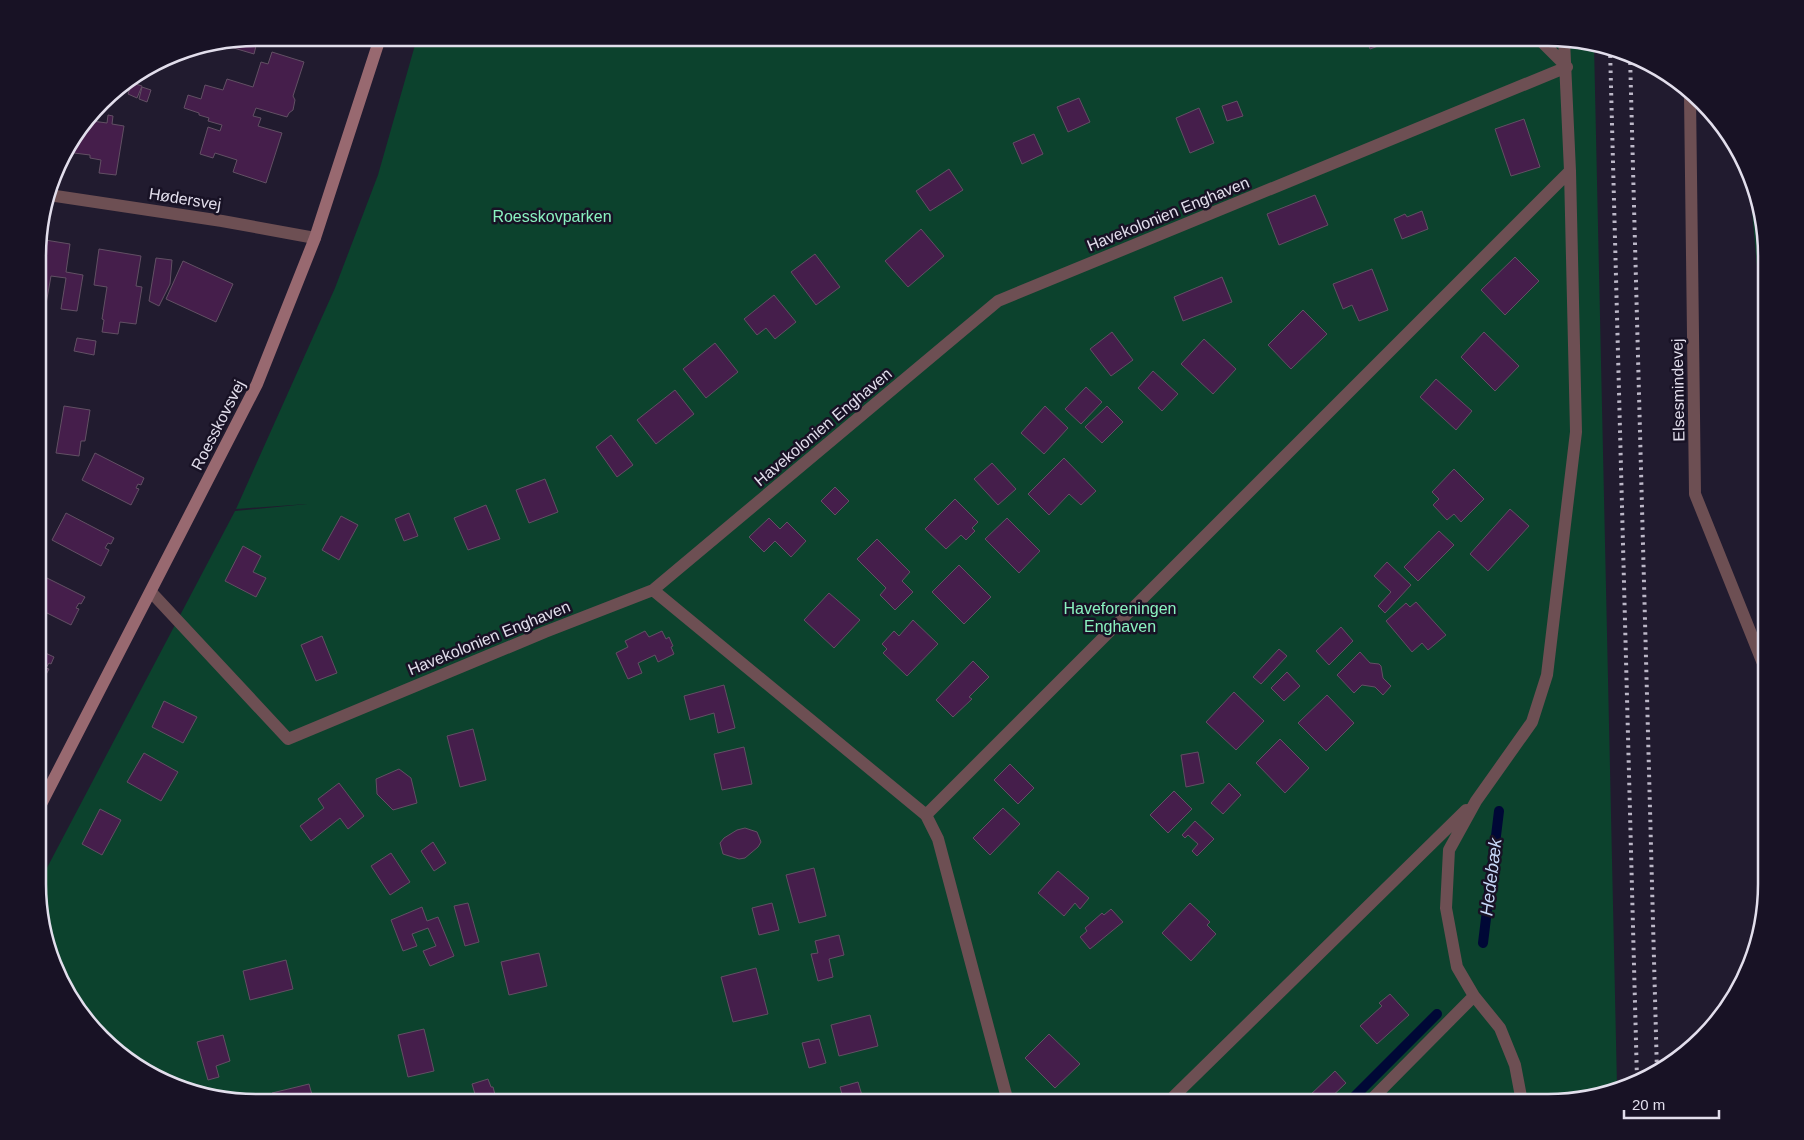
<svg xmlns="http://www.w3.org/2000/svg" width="1804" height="1140" font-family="Helvetica,sans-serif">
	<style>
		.green { fill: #0c422d }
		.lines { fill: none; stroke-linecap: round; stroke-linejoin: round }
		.stream { stroke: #000836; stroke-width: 10 }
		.building { fill: #451e4b; stroke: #625064 }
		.lane { stroke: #6d4f53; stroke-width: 12 }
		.street { stroke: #6d4f53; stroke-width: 12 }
		.secondary { stroke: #986970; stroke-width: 12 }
		.rail { stroke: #bcb7c7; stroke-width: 4; stroke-dasharray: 2.5 5; stroke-linecap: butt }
		.labels { text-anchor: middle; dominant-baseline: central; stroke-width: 5; stroke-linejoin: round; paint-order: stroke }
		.street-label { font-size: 16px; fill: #e2deec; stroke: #181225 }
		.park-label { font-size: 16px; fill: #8af2c0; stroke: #181225 }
		.water-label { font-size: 18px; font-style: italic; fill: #c7d8f8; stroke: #181225 }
		.rim { fill: none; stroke: #e2deec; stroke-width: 2.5 }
	</style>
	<rect width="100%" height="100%" fill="#211b2f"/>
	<path class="green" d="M 417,38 L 1549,38 L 1594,45 L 1617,1086 L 1562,1102 L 255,1102 L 199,1095 L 135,1066 L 74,1005 L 39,912 L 39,883 L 235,511 L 307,504 L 236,509 L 335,288 L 378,175 Z
		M 1750,187 L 1766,242 L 1766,369 Z"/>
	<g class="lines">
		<path class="stream" d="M 1483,943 L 1499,811
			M 1349,1102 L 1437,1014"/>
	</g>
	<path class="building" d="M 258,38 L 254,54 L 227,46 L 227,43 Z
		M 1366,38 L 1400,38 L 1370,49 Z
		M 272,52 L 304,62 L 293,96 L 295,100 L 293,110 L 289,113 L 287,117 L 256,108 L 253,116 L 261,118 L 258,126 L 282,133 L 266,183 L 233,172 L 237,160 L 215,153 L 213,158 L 200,154 L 208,127 L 220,131 L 222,125 L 208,121 L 209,118 L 199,115 L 199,113 L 184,108 L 188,95 L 201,99 L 205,85 L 223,90 L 227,79 L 253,87 L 261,62 L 268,64 Z
		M 132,83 L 142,86 L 137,98 L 128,94 Z
		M 142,87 L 151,90 L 147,102 L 139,99 Z
		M 1079,98 L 1090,122 L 1068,132 L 1057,107 Z
		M 1237,101 L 1243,116 L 1227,121 L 1222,106 Z
		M 1199,108 L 1214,143 L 1190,153 L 1176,118 Z
		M 108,115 L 113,116 L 112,124 L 124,126 L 116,175 L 99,173 L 101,160 L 90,158 L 90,155 L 66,152 L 93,116 L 92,121 L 107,123 Z
		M 1524,119 L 1540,167 L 1511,176 L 1495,129 Z
		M 1034,134 L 1043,154 L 1022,164 L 1013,143 Z
		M 949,169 L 963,190 L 930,211 L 916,191 Z
		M 1315,195 L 1328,225 L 1279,245 L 1267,214 Z
		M 1422,211 L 1428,229 L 1402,239 L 1394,219 L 1405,214 L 1407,217 Z
		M 921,229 L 944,256 L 908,287 L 885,261 Z
		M 39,239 L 70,244 L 66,272 L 83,275 L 77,311 L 61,309 L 66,278 L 51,276 L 46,304 L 39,303 Z
		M 99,249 L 141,256 L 136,286 L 142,287 L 136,324 L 120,322 L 118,334 L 102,332 L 104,320 L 102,319 L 107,287 L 94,285 Z
		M 815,254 L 840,287 L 816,305 L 791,272 Z
		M 1515,257 L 1539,281 L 1505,315 L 1481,290 Z
		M 156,258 L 172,260 L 170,284 L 159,306 L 149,301 Z
		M 183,261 L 233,284 L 216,322 L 166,299 Z
		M 1372,269 L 1388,310 L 1359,321 L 1352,305 L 1343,309 L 1333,284 Z
		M 1222,277 L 1232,302 L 1183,321 L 1174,297 Z
		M 774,295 L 796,322 L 775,339 L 766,328 L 757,335 L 744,319 Z
		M 1303,310 L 1327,334 L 1291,369 L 1268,345 Z
		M 1112,332 L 1133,360 L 1111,376 L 1090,349 Z
		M 1484,332 L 1519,366 L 1495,391 L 1461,357 Z
		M 77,338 L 96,341 L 94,355 L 74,351 Z
		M 1204,339 L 1236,369 L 1213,394 L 1181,364 Z
		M 715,343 L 738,372 L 706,398 L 683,369 Z
		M 1153,371 L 1178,394 L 1162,411 L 1138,388 Z
		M 1436,379 L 1472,411 L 1456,430 L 1420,397 Z
		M 1086,387 L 1102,402 L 1081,424 L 1065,409 Z
		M 675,390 L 694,414 L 656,444 L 637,420 Z
		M 64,406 L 90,410 L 85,441 L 81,441 L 79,456 L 56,453 Z
		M 1045,406 L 1068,428 L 1044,454 L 1021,433 Z
		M 1107,406 L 1123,422 L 1102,443 L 1085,427 Z
		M 611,435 L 633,465 L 617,477 L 596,447 Z
		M 95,453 L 144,478 L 141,485 L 138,484 L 136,488 L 139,489 L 131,505 L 82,480 Z
		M 1064,458 L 1096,491 L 1081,505 L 1069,494 L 1049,515 L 1028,494 Z
		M 992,463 L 1016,489 L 998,505 L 974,479 Z
		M 1454,469 L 1484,499 L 1461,522 L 1454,514 L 1447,520 L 1433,505 L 1439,499 L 1432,492 Z
		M 545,479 L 558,512 L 529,523 L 516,490 Z
		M 835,487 L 849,501 L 835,515 L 821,501 Z
		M 955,499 L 978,522 L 972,528 L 975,531 L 966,540 L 961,535 L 946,549 L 925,529 Z
		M 486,505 L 500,539 L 468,550 L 454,518 Z
		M 1510,509 L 1529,526 L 1488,571 L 1470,554 Z
		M 66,513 L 114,538 L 111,544 L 108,543 L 105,548 L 109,550 L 101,566 L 52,540 Z
		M 409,513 L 418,536 L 404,541 L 395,519 Z
		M 341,516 L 358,525 L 339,560 L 322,550 Z
		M 769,518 L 780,529 L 787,522 L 806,541 L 791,557 L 775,541 L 764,552 L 749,537 Z
		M 1007,518 L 1040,551 L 1019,573 L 985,539 Z
		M 1439,531 L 1454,545 L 1418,581 L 1404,567 Z
		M 877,539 L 910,572 L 902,581 L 913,592 L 895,610 L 880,595 L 886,588 L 857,559 Z
		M 243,546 L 261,556 L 253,572 L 266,578 L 256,597 L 225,581 Z
		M 1387,562 L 1411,585 L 1385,613 L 1378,606 L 1391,592 L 1374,576 Z
		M 959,565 L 991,597 L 964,624 L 932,592 Z
		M 39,574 L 85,597 L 81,604 L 79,603 L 76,608 L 79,609 L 71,625 L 39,609 Z
		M 829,593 L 860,620 L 834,648 L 804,620 Z
		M 1416,602 L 1446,635 L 1428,650 L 1422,643 L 1412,652 L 1386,621 L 1406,603 L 1410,607 Z
		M 913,620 L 938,644 L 907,676 L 883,653 L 887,649 L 882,644 L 894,631 L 899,636 Z
		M 1341,627 L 1353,641 L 1329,665 L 1316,651 Z
		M 645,631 L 649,637 L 662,631 L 666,639 L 669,637 L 673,646 L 671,647 L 674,654 L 658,662 L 655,655 L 638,663 L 642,673 L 628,679 L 616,653 L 628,647 L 625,641 Z
		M 322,636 L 337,673 L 316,681 L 301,645 Z
		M 1279,649 L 1287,656 L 1261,684 L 1253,677 Z
		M 39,650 L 54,657 L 51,664 L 49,663 L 46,668 L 49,669 L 41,684 L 39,684 Z
		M 1360,652 L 1370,663 L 1379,664 L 1381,666 L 1383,678 L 1391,686 L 1383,695 L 1375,687 L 1362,685 L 1354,693 L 1337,675 Z
		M 973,661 L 989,677 L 969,697 L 972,699 L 953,717 L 936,700 Z
		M 1287,672 L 1300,686 L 1284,701 L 1271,688 Z
		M 724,685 L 735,728 L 718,733 L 714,713 L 690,720 L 684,696 Z
		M 1234,692 L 1264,721 L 1236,750 L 1206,722 Z
		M 1327,695 L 1354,723 L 1326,751 L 1298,723 Z
		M 164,701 L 197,717 L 183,743 L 152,727 Z
		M 473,729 L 486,780 L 460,787 L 447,736 Z
		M 1280,739 L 1309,768 L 1285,793 L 1256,763 Z
		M 744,747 L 752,784 L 722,790 L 714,754 Z
		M 1198,752 L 1204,783 L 1186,787 L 1181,755 Z
		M 144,753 L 178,772 L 161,801 L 127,782 Z
		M 1010,764 L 1034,788 L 1018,804 L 994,780 Z
		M 399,769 L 411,778 L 417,803 L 393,810 L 377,794 L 376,779 Z
		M 339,783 L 364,816 L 348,829 L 340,818 L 311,841 L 300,826 L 324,808 L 318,799 Z
		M 1229,783 L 1241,795 L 1223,814 L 1211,803 Z
		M 1174,791 L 1192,809 L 1168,833 L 1150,815 Z
		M 1003,808 L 1020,824 L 990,855 L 973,838 Z
		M 100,809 L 121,820 L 102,855 L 82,844 Z
		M 1195,821 L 1214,839 L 1197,856 L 1192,851 L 1198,844 L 1188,835 L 1185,838 L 1182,835 Z
		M 745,828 L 757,832 L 761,842 L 758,847 L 745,858 L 739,859 L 723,854 L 720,843 L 724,838 L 737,830 Z
		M 433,842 L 446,863 L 434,871 L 421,851 Z
		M 391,853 L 410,882 L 390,895 L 371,866 Z
		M 814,868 L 826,916 L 799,923 L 786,875 Z
		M 1058,871 L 1089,898 L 1080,909 L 1075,903 L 1064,916 L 1038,893 Z
		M 468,903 L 479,942 L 465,946 L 454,906 Z
		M 772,903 L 779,930 L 759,935 L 752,908 Z
		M 1190,903 L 1210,922 L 1207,925 L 1216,934 L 1191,961 L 1162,933 Z
		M 422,907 L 427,921 L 438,917 L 454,956 L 430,966 L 423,951 L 436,946 L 428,928 L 412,934 L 417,946 L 403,951 L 391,920 Z
		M 1111,909 L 1123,922 L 1090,949 L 1080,937 L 1087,931 L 1085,928 L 1102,913 L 1104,915 Z
		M 839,935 L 844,955 L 829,959 L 833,977 L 818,981 L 811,954 L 818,953 L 815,941 Z
		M 539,953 L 547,986 L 509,995 L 501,962 Z
		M 286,960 L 293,989 L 250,1000 L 243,971 Z
		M 756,968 L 768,1014 L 733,1022 L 721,977 Z
		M 1390,994 L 1409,1015 L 1377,1044 L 1360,1026 L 1382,1006 L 1379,1003 Z
		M 870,1015 L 878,1046 L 839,1056 L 831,1025 Z
		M 424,1029 L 434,1071 L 408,1077 L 398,1035 Z
		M 1049,1034 L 1080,1064 L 1055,1088 L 1025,1058 Z
		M 223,1035 L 230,1061 L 216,1066 L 219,1077 L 208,1080 L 197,1042 Z
		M 819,1039 L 826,1063 L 809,1068 L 802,1043 Z
		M 1335,1071 L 1346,1083 L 1326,1102 L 1306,1102 L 1305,1100 Z
		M 488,1079 L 491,1087 L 493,1087 L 497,1102 L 465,1102 L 464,1098 L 475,1094 L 472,1084 Z
		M 858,1082 L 864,1102 L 844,1102 L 840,1087 Z
		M 309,1084 L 314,1102 L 274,1102 L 272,1093 Z
		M 1500,1094 L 1502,1102 L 1467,1102 Z
		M 536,1095 L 538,1102 L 514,1102 Z"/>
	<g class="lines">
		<path class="lane" d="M 653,590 L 926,815 L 938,839 L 1008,1102
			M 151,592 L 288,739 L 545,632 L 653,590 L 998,301 L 1567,67 L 1538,38
			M 926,815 L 1570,171
			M 1168,1102 L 1466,810
			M 1369,1102 L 1474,996
			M 1522,1102 L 1515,1065 L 1500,1028 L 1474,996 L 1457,967 L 1446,908 L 1449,850 L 1476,801 L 1532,722 L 1547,675 L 1576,432 L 1570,171 L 1564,40"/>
		<path class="street" d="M 1690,96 L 1695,494 L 1766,671
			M 49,195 L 222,221 L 315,238"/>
		<path class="secondary" d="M 39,808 L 257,384 L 315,238 L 380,38"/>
		<path class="rail" d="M 1610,48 L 1637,1080
			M 1630,55 L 1657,1073"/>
	</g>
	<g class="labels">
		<g class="street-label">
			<text transform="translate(185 199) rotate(9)">Hødersvej</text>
			<text transform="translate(1168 214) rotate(-22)">Havekolonien Enghaven</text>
			<text transform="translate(1678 390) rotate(-91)">Elsesmindevej</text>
			<text transform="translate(218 425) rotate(-63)">Roesskovsvej</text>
			<text transform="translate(823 427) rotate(-40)">Havekolonien Enghaven</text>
			<text transform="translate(489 638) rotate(-22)">Havekolonien Enghaven</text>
		</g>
		<g class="park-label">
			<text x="552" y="216">Roesskovparken</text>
			<text x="1120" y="608">Haveforeningen<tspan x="1120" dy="18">Enghaven</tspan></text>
		</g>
		<g class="water-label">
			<text transform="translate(1491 877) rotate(-83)">Hedebæk</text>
		</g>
	</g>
	<path d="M0 0H1804V1140H0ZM256 46H1548A210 210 0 0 1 1758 256V884A210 210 0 0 1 1548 1094H256A210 210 0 0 1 46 884V256A210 210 0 0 1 256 46Z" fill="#181225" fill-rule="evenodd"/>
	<path class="rim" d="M256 46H1548A210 210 0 0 1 1758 256V884A210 210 0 0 1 1548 1094H256A210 210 0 0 1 46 884V256A210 210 0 0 1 256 46Z"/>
	<path d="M1624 1110v8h95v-8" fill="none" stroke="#e2deec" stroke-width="2.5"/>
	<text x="1632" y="1110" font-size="15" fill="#e2deec" stroke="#181225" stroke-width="4" paint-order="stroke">20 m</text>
</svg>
